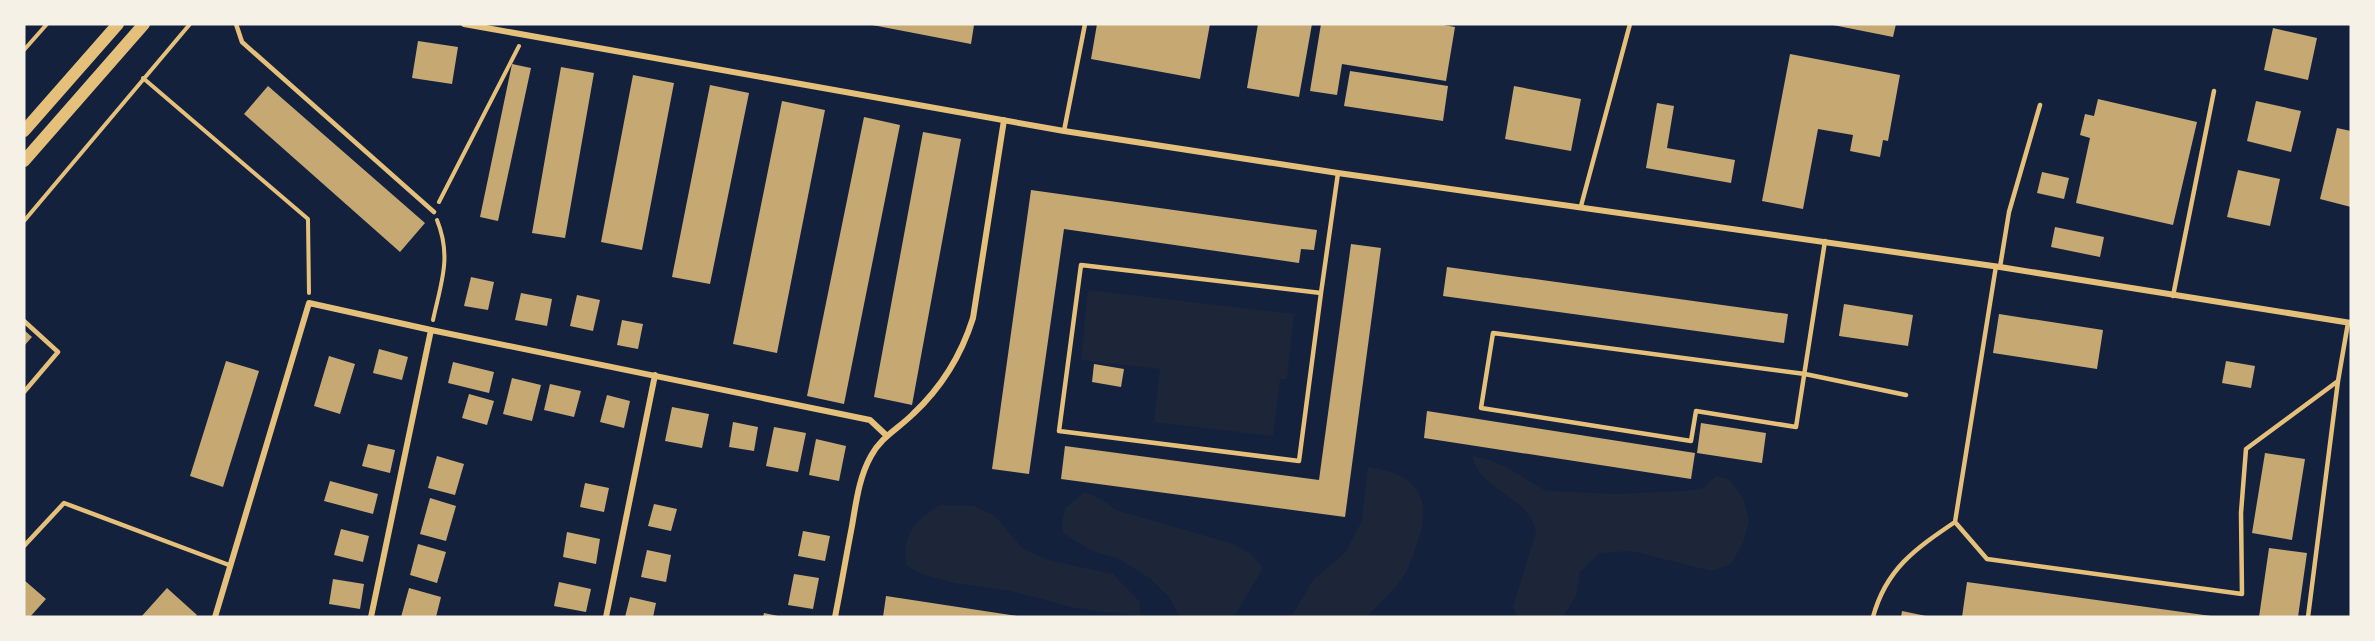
<svg xmlns="http://www.w3.org/2000/svg" width="2375" height="641" font-family="'Exo 2',sans-serif">
	<style>
		.green { fill: #1d2539 }
		.building { fill: #c6a872 }
		.lines { fill: none; stroke-linecap: round; stroke-linejoin: round }
		.path { stroke: #e5c07b; stroke-width: 4 }
		.service { stroke: #e5c07b; stroke-width: 4.5 }
		.minor { stroke: #e5c07b; stroke-width: 6 }
		.secondary { stroke: #e5c07b; stroke-width: 12 }
	</style>
	<rect width="100%" height="100%" fill="#14213d"/>
	<path class="green" d="M 1088,290 L 1294,314 L 1287,379 L 1280,379 L 1273,436 L 1154,422 L 1160,369 L 1081,360 Z
		M 1472,456 L 1490,460 L 1506,467 L 1546,491 L 1615,494 L 1685,491 L 1703,488 L 1716,476 L 1729,479 L 1744,500 L 1749,522 L 1743,543 L 1731,564 L 1712,571 L 1632,551 L 1600,553 L 1580,572 L 1576,596 L 1563,617 L 1517,617 L 1513,607 L 1536,532 C 1529,496 1481,492 1472,456 Z
		M 1368,467 C 1419,474 1434,499 1416,546 C 1413,555 1410,565 1406,572 C 1397,589 1379,603 1366,617 L 1291,617 L 1314,579 L 1345,553 L 1362,521 Z
		M 1085,492 L 1102,500 L 1116,510 L 1233,544 L 1251,554 L 1263,568 L 1234,617 L 1180,617 L 1169,597 L 1151,579 L 1119,559 L 1092,551 L 1063,533 L 1062,522 L 1065,508 Z
		M 940,505 L 974,506 L 995,516 L 1022,548 L 1048,560 L 1113,574 L 1139,601 L 1141,616 L 1075,608 L 1011,591 L 955,583 L 921,574 L 906,565 C 904,531 913,523 940,505 Z"/>
	<path class="building" d="M 867,24 L 966,24 L 974,25 L 971,44 Z
		M 1097,24 L 1210,24 L 1200,79 L 1091,59 Z
		M 1258,24 L 1312,24 L 1299,97 L 1247,88 Z
		M 1321,24 L 1438,24 L 1455,27 L 1446,81 L 1342,64 L 1337,95 L 1310,91 Z
		M 1828,24 L 1896,24 L 1893,37 Z
		M 2273,28 L 2317,38 L 2308,80 L 2264,70 Z
		M 418,41 L 458,47 L 452,84 L 412,78 Z
		M 1790,54 L 1900,75 L 1888,141 L 1883,140 L 1880,157 L 1850,151 L 1853,135 L 1818,129 L 1803,209 L 1762,201 Z
		M 512,64 L 531,68 L 498,221 L 480,217 Z
		M 561,67 L 594,73 L 565,238 L 532,233 Z
		M 1350,71 L 1448,86 L 1443,121 L 1344,106 Z
		M 633,75 L 674,83 L 642,250 L 601,242 Z
		M 710,85 L 749,93 L 710,284 L 672,277 Z
		M 268,86 L 425,223 L 400,252 L 244,114 Z
		M 1514,86 L 1581,99 L 1571,151 L 1505,139 Z
		M 2098,99 L 2197,122 L 2173,225 L 2076,203 L 2090,138 L 2080,135 L 2085,114 L 2094,116 Z
		M 782,101 L 825,110 L 777,353 L 733,344 Z
		M 2256,101 L 2301,111 L 2291,152 L 2247,141 Z
		M 1657,103 L 1674,106 L 1667,148 L 1735,160 L 1731,183 L 1646,168 Z
		M 864,117 L 900,125 L 844,404 L 807,396 Z
		M 2337,128 L 2351,131 L 2351,207 L 2320,199 Z
		M 923,132 L 961,139 L 912,405 L 874,397 Z
		M 2238,170 L 2280,179 L 2270,226 L 2227,217 Z
		M 2042,172 L 2069,178 L 2064,199 L 2037,193 Z
		M 1031,190 L 1317,230 L 1314,250 L 1301,249 L 1299,263 L 1064,229 L 1029,474 L 992,469 Z
		M 2055,227 L 2104,237 L 2100,257 L 2051,247 Z
		M 1351,244 L 1381,248 L 1345,517 L 1061,479 L 1065,446 L 1319,480 Z
		M 1447,267 L 1788,314 L 1784,343 L 1443,296 Z
		M 471,277 L 494,282 L 488,310 L 464,306 Z
		M 521,293 L 552,299 L 547,326 L 515,320 Z
		M 577,295 L 600,300 L 593,331 L 570,326 Z
		M 1844,304 L 1913,315 L 1908,346 L 1839,336 Z
		M 1999,314 L 2103,330 L 2097,369 L 1993,353 Z
		M 622,320 L 643,324 L 638,349 L 617,345 Z
		M 24,330 L 32,337 L 24,346 Z
		M 379,349 L 408,357 L 402,380 L 373,373 Z
		M 329,356 L 355,364 L 340,414 L 314,406 Z
		M 226,361 L 259,371 L 223,487 L 190,476 Z
		M 2226,361 L 2255,366 L 2251,388 L 2222,383 Z
		M 453,362 L 494,372 L 489,393 L 448,383 Z
		M 1094,364 L 1124,369 L 1121,387 L 1092,382 Z
		M 512,378 L 541,385 L 532,421 L 503,414 Z
		M 550,384 L 581,391 L 574,417 L 544,410 Z
		M 469,394 L 494,401 L 487,425 L 462,418 Z
		M 607,395 L 630,401 L 624,428 L 600,422 Z
		M 672,407 L 709,414 L 702,448 L 665,441 Z
		M 1427,411 L 1695,453 L 1691,479 L 1424,438 Z
		M 733,422 L 758,427 L 754,451 L 729,447 Z
		M 1701,423 L 1766,433 L 1762,463 L 1697,453 Z
		M 774,427 L 806,433 L 798,472 L 766,466 Z
		M 816,439 L 846,446 L 839,481 L 809,475 Z
		M 368,444 L 395,450 L 390,473 L 362,466 Z
		M 2265,453 L 2305,459 L 2292,540 L 2252,533 Z
		M 437,456 L 464,464 L 455,495 L 428,488 Z
		M 330,481 L 378,494 L 373,514 L 324,501 Z
		M 585,483 L 609,488 L 604,512 L 580,507 Z
		M 430,498 L 456,506 L 446,541 L 420,534 Z
		M 654,504 L 677,509 L 671,531 L 648,526 Z
		M 341,529 L 369,536 L 363,562 L 334,555 Z
		M 803,531 L 830,536 L 825,561 L 798,556 Z
		M 567,532 L 600,539 L 596,564 L 563,557 Z
		M 418,544 L 446,552 L 437,583 L 410,575 Z
		M 2269,548 L 2307,553 L 2298,617 L 2259,617 Z
		M 647,550 L 671,555 L 666,582 L 641,577 Z
		M 794,574 L 819,578 L 813,609 L 788,605 Z
		M 333,579 L 364,584 L 360,609 L 329,604 Z
		M 24,580 L 46,599 L 30,617 L 24,617 Z
		M 559,582 L 591,589 L 586,612 L 554,606 Z
		M 1967,582 L 2211,616 L 2210,617 L 1962,617 Z
		M 167,588 L 197,615 L 195,617 L 141,617 Z
		M 409,588 L 441,597 L 436,617 L 401,617 Z
		M 886,596 L 1017,616 L 1016,617 L 883,617 Z
		M 630,597 L 656,603 L 653,617 L 625,617 Z
		M 1902,611 L 1926,616 L 1926,617 L 1901,617 Z
		M 764,613 L 778,616 L 778,617 L 763,617 Z"/>
	<g class="lines">
		<path class="path" d="M 24,50 L 47,24
			M 143,78 L 308,219 L 309,293
			M 439,202 L 519,46
			M 24,221 L 190,24
			M 433,320 C 441,283 452,257 437,220"/>
		<path class="service" d="M 236,24 L 242,42 L 434,212
			M 1064,131 L 1085,24
			M 1581,206 L 1630,24
			M 1825,241 L 1796,427 L 1696,411 L 1691,441 L 1481,408 L 1493,333 L 1805,374 L 1906,395
			M 1996,266 L 1955,522 L 1987,559 L 2242,594 L 2241,513 L 2246,449 L 2338,381
			M 2000,267 L 2009,212 L 2040,105
			M 1321,293 L 1299,461 L 1059,431 L 1081,265 L 1321,293 L 1338,173
			M 2173,296 L 2214,91
			M 24,321 L 58,352 L 24,392
			M 24,546 L 64,503 L 229,565
			M 1873,617 C 1886,569 1915,549 1955,522
			M 2308,617 L 2338,381 L 2348,323"/>
		<path class="minor" d="M 464,24 L 1064,131 L 1338,173 L 2000,267 L 2351,323
			M 215,617 L 309,303 L 431,330 L 870,420 L 886,435
			M 371,617 L 431,330
			M 606,617 L 655,375
			M 835,617 C 841,587 846,557 852,526 C 856,503 859,477 871,456 C 881,437 898,429 913,414 C 942,387 961,356 973,318 L 1004,120"/>
		<path class="secondary" d="M 24,131 L 118,24
			M 24,161 L 144,24"/>
	</g>
	<rect width="2375" height="641" fill="none" stroke="#f6f1e7" stroke-width="51"/>
</svg>
